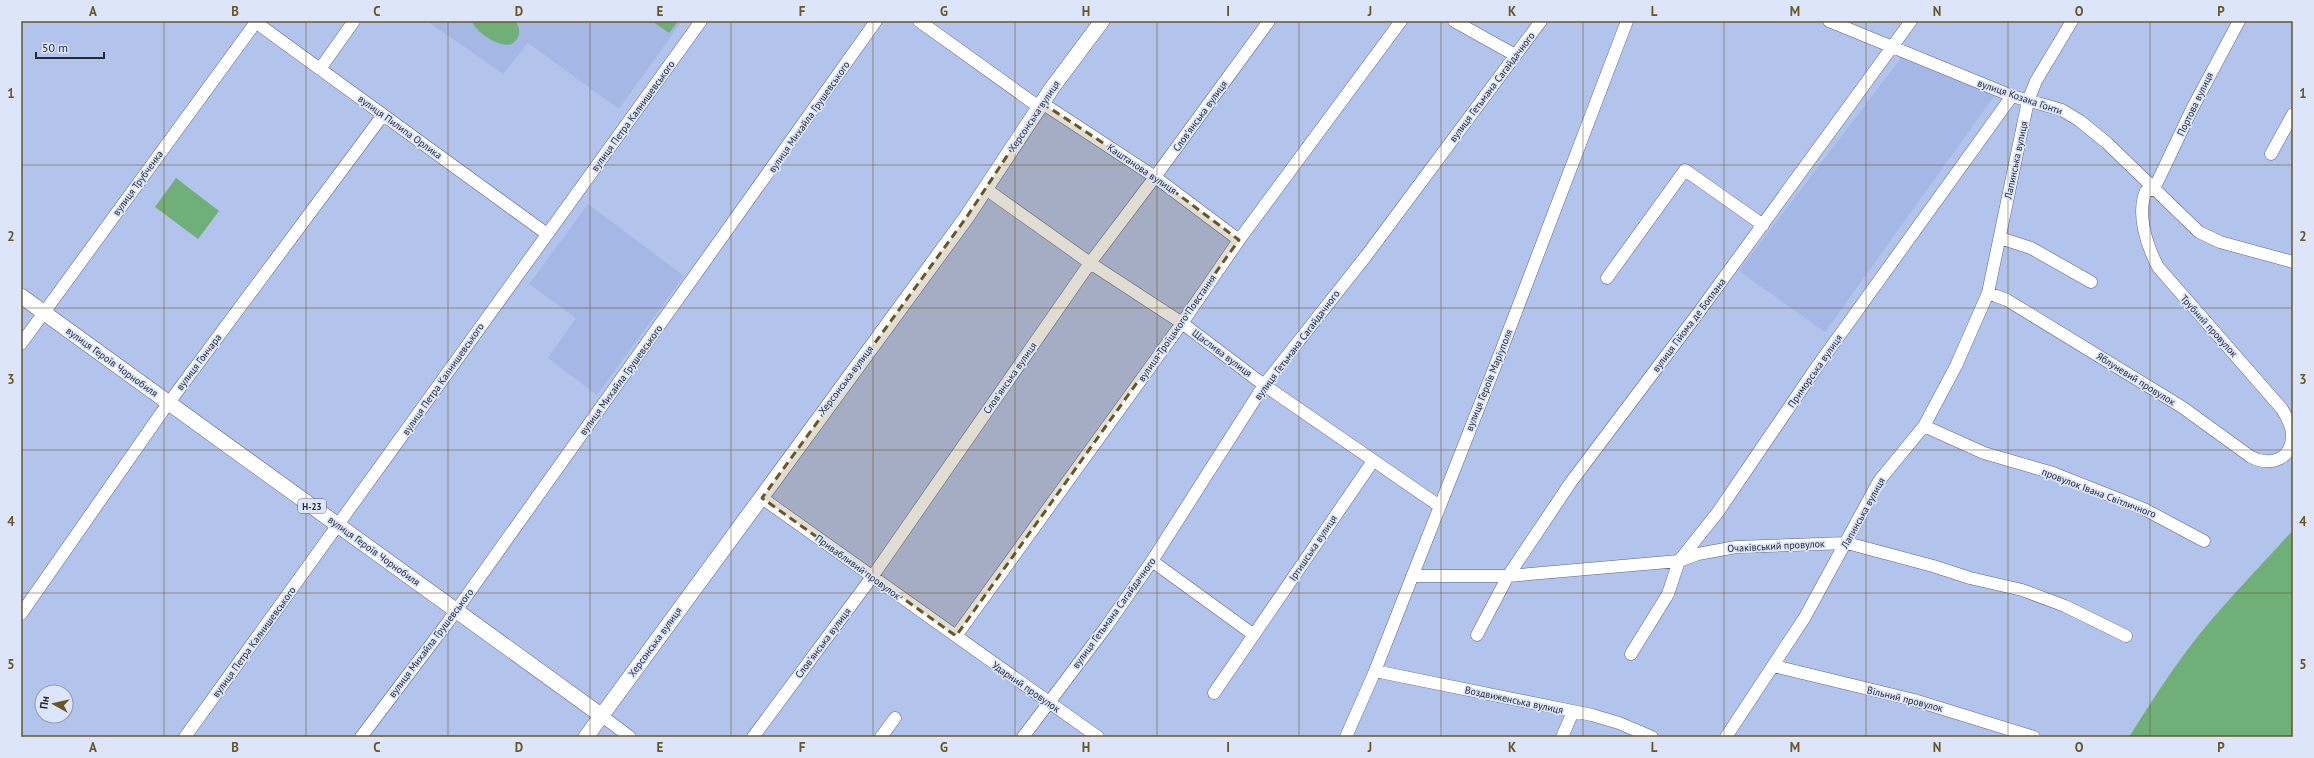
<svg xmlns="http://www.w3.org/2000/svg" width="2314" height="758" font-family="'PT Sans',sans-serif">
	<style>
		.built { fill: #a4b7e5 }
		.green { fill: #70af78 }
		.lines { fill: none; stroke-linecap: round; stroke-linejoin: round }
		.minor-casing { stroke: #576588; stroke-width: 13 }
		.major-casing { stroke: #576588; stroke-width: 16 }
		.minor { stroke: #fff; stroke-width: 12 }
		.major { stroke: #fff; stroke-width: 15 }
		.marked { fill: #695624; fill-opacity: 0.2; stroke: #695624; stroke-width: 3; stroke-dasharray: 8 5; stroke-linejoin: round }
		.grid { fill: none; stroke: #695624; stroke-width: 1; stroke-opacity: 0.55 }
		.labels { text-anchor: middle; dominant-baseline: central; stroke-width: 3.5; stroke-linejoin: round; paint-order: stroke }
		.shield { fill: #dce5f9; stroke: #5b6273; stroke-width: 1 }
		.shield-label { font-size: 9px; font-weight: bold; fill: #242a3a }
		.street-label { font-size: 10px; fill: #242a3a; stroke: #dce5f9 }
		.neatline { fill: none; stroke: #695624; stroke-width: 1.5 }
		.grid-label { font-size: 13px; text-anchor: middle; font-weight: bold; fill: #695624 }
	</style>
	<rect width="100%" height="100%" fill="#b3c4ec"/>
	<path class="built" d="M 431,21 L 682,21 L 619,109 L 528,43 L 503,74 L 430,23 Z
		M 1901,58 L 1995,95 L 1825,332 L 1739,271 Z
		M 588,204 L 684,276 L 597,395 L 548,358 L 576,318 L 529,284 Z"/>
	<path class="green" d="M 472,21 L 515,21 C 522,29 520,38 512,44 C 500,48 476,33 472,21 Z
		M 652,21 L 678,21 L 669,33 Z
		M 176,178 L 219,211 L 198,239 L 155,207 Z
		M 2293,530 L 2293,737 L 2129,737 C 2148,707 2167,677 2188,649 C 2220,607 2258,569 2293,530 Z"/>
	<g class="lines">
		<g class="minor-casing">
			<path id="minor" d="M 254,21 L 547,234
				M 919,21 L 1039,107
				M 1454,21 L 1515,55
				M 1829,21 L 2012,96 L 2062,110 L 2080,121 L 2107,143 L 2199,232 L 2220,242 L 2293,262
				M 320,69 L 354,21
				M 1042,103 L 1155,177 L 1239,240
				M 2271,154 L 2293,114
				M 986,189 L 1090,263 L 1182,323 L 1264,385 L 1438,505
				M 2000,238 L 2031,248 L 2091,282
				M 1607,278 L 1685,170 L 1763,225
				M 1988,293 L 2007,300 L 2182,407 L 2251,457 C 2272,467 2293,459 2292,433 C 2291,424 2286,416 2282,409 L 2158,267 C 2147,246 2136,214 2146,191 L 2154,189 L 2192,109 L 2239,21
				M 21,344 L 256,22
				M 1924,426 L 1984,453 L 2053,473 L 2144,509 L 2204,541
				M 762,498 L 1098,737
				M 1152,561 L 1254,635
				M 1412,576 L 1508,576 L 1679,561 L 1698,554 L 1736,547 L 1847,543 L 1933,566 L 1970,578 L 2022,590 L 2065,606 L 2126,636
				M 21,614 L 162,412 L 383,115
				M 1477,635 L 1508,576 L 1571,482 L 1699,312 L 1911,21
				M 956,636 L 1182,323 L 1239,240 L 1401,21
				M 1631,654 L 1668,594 L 1679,561 L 1718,512 L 1816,368 L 2012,96
				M 1774,666 L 1914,700 L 2034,737
				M 1375,671 L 1592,715 L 1619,723 L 1652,737
				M 1214,693 L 1373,461
				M 602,716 L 630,737
				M 185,737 L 701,21
				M 361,737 L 448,622 L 876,21
				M 753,737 L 872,577 L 1090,263 L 1155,177 L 1269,21
				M 881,737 L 895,718
				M 1023,737 L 1106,627 L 1152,561 L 1264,385 L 1366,256 L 1541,21
				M 1346,737 L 1375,671 L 1503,346 L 1627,21
				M 1562,737 L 1573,712
				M 1726,737 L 1805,617 L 1879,481 L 1924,426 L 1956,366 L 1988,293 L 2028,101 L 2036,81 L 2072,21"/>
		</g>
		<g class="major-casing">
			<path id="major" d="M 21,296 L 602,716
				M 586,737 L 966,218 L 1052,88 L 1102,21"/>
		</g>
		<use href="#minor" class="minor"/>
		<use href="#major" class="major"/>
	</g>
	<path class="marked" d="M 1042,103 L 1155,177 L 1239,240 L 956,636 L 762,498 L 966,218 Z"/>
	<path class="grid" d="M 164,21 L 164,737M 306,21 L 306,737M 448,21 L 448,737M 590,21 L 590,737M 731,21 L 731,737M 873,21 L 873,737M 1015,21 L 1015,737M 1157,21 L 1157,737M 1299,21 L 1299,737M 1441,21 L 1441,737M 1583,21 L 1583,737M 1724,21 L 1724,737M 1866,21 L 1866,737M 2008,21 L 2008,737M 2150,21 L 2150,737M 21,165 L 2293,165M 21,308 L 2293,308M 21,450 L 2293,450M 21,593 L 2293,593"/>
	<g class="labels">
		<rect class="shield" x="298" y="499" width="28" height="14" rx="3"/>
		<g class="shield-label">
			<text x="312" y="506">Н-23</text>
		</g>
		<g class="street-label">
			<text transform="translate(1492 87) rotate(-53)">вулиця Гетьмана Сагайдачного</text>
			<text transform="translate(2020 97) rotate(19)">вулиця Козака Гонти</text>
			<text transform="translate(2195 104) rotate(-64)">Портова вулиця</text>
			<text transform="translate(633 116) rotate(-54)">вулиця Петра Калнишевського</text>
			<text transform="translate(1034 116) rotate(-56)">Херсонська вулиця</text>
			<text transform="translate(1200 116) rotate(-54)">Словʼянська вулиця</text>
			<text transform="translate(809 117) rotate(-55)">вулиця Михайла Грушевського</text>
			<text transform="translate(400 127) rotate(36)">вулиця Пилипа Орлика</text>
			<text transform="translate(2016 160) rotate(-78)">Лапинська вулиця</text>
			<text transform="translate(1142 169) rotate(34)">Каштанова вулиця</text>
			<text transform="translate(138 183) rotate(-54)">вулиця Трубченка</text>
			<text transform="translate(1689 325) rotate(-53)">вулиця Гійома де Боплана</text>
			<text transform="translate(2209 326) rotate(48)">Трубний провулок</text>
			<text transform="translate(1177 328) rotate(-55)">вулиця Троїцького Повстання</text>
			<text transform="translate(1297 345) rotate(-53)">вулиця Гетьмана Сагайдачного</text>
			<text transform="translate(1222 353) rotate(37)">Щаслива вулиця</text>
			<text transform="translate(112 362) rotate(36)">вулиця Героїв Чорнобиля</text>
			<text transform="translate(199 362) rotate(-53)">вулиця Гончара</text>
			<text transform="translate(1815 371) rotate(-55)">Приморська вулиця</text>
			<text transform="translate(1010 378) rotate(-55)">Словʼянська вулиця</text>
			<text transform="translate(443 379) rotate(-55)">вулиця Петра Калнишевського</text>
			<text transform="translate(2136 379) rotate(32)">Яблуневий провулок</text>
			<text transform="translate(621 380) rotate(-54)">вулиця Михайла Грушевського</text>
			<text transform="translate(846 380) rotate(-53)">Херсонська вулиця</text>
			<text transform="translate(1489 380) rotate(-68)">вулиця Героїв Маріуполя</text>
			<text transform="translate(2099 493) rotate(21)">провулок Івана Світличного</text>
			<text transform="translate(1863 513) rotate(-61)">Лапинська вулиця</text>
			<text transform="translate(1776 546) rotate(-3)">Очаківський провулок</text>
			<text transform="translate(1313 548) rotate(-56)">Іртишська вулиця</text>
			<text transform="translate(374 551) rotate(36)">вулиця Героїв Чорнобиля</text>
			<text transform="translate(858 567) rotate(36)">Привабливий провулок</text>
			<text transform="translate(1114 613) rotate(-54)">вулиця Гетьмана Сагайдачного</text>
			<text transform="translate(254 642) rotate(-54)">вулиця Петра Калнишевського</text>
			<text transform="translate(655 642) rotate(-54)">Херсонська вулиця</text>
			<text transform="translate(431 643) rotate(-53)">вулиця Михайла Грушевського</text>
			<text transform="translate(823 643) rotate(-53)">Словʼянська вулиця</text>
			<text transform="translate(1026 687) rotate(35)">Ударний провулок</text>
			<text transform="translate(1905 699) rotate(14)">Вільний провулок</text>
			<text transform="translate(1514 700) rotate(12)">Воздвиженська вулиця</text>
		</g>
	</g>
	<rect width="2314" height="758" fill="none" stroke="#dce5f9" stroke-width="44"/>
	<g transform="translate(54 704) rotate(278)"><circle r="19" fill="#dce5f9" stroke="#929aad"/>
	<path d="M0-3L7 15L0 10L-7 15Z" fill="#695624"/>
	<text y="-6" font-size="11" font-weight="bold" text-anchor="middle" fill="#242a3a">Пн</text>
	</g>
	<path d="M36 52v6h68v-6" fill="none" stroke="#242a3a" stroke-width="2"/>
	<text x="42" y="52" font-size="12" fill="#242a3a" stroke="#dce5f9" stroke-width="3" paint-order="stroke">50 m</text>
	<rect x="22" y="22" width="2270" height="714" class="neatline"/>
	<g class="grid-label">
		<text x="93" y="16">A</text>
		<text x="235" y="16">B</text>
		<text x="377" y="16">C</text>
		<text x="519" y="16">D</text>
		<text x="660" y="16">E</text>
		<text x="802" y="16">F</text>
		<text x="944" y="16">G</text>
		<text x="1086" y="16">H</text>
		<text x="1228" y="16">I</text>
		<text x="1370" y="16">J</text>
		<text x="1512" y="16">K</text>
		<text x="1654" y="16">L</text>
		<text x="1795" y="16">M</text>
		<text x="1937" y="16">N</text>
		<text x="2079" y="16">O</text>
		<text x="2221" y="16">P</text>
		<text x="11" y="98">1</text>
		<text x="2303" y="98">1</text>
		<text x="11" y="241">2</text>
		<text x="2303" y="241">2</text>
		<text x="11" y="384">3</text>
		<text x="2303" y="384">3</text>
		<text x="11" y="526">4</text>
		<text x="2303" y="526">4</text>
		<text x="11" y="669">5</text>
		<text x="2303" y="669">5</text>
		<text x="93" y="752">A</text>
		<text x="235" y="752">B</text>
		<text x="377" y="752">C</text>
		<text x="519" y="752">D</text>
		<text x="660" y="752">E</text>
		<text x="802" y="752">F</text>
		<text x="944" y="752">G</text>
		<text x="1086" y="752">H</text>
		<text x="1228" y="752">I</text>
		<text x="1370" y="752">J</text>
		<text x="1512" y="752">K</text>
		<text x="1654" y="752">L</text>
		<text x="1795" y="752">M</text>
		<text x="1937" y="752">N</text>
		<text x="2079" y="752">O</text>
		<text x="2221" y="752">P</text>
	</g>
</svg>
